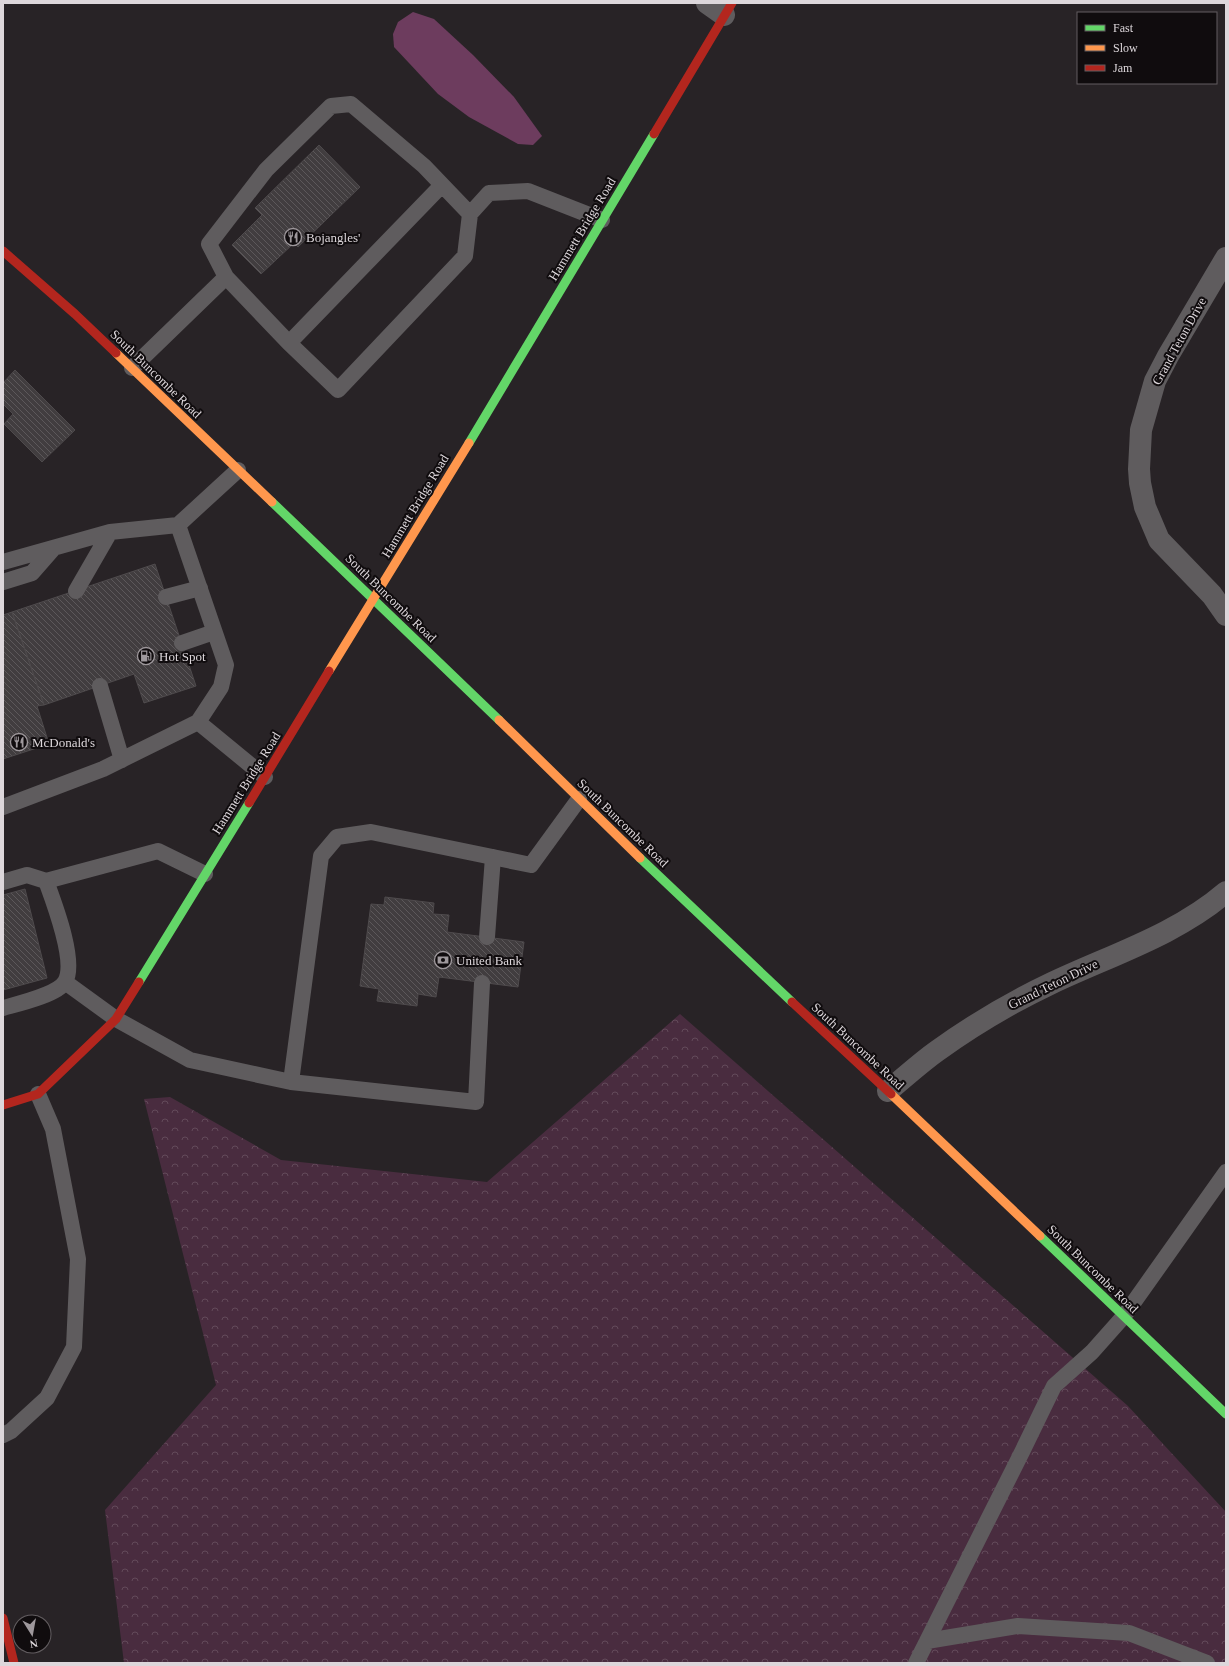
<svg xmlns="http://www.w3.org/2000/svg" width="1229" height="1666" font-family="Georgia,serif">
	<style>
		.forest { fill: url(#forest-crowns) }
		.water { fill: #6d3c5e }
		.building { fill: url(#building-back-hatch); stroke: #4e4a4c }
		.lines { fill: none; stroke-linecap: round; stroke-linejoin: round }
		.lane { stroke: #5f5c5e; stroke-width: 16 }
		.street { stroke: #5f5c5e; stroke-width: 22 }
		.fast { stroke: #63d668; stroke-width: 9 }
		.slow { stroke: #ff974d; stroke-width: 9 }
		.jam { stroke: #b3261e; stroke-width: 9 }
		.labels { text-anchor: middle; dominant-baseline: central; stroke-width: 4; stroke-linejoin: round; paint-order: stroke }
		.street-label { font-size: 13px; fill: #ddd7db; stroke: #100c0e }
		.poi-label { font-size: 13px; fill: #ddd7db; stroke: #100c0e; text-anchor: start }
	</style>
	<defs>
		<pattern id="forest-crowns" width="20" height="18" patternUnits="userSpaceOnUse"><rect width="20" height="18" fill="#492c3f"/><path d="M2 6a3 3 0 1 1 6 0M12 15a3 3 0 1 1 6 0" fill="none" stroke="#634a5a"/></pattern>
		<pattern id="building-back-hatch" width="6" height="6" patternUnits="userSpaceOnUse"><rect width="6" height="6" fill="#413d3f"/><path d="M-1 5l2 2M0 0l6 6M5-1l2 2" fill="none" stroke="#5c585a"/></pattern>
	</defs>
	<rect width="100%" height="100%" fill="#282326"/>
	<path class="forest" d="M 680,1014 L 1128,1406 L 1226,1512 L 1226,1663 L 124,1663 L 105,1510 L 216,1385 L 144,1099 L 170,1097 L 281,1160 L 487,1182 Z"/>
	<path class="water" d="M 413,12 L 434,19 L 473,55 L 514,97 L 542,136 L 533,145 L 518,144 L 469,117 L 438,94 L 394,47 L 393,34 L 398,22 Z"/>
	<path class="building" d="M 319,145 L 360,187 L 298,247 L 294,243 L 261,274 L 232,245 L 262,215 L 255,208 Z
		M 15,370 L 75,430 L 42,462 L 4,424 L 13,414 L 3,404 L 3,383 Z
		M 155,564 L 196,686 L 144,703 L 134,674 L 44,705 L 12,612 Z
		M 12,612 L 44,705 L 37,706 L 49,744 L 3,759 L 3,615 Z
		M 25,889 L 47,978 L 3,990 L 3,895 Z
		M 385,897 L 434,903 L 433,914 L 449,915 L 447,932 L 524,942 L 518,987 L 439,977 L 436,997 L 418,994 L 417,1006 L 377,1001 L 379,989 L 360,986 L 371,904 L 384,905 Z"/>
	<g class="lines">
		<path class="lane" d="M 226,277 L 209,244 L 266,170 L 331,106 L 351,104 L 424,166 L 470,214
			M 289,343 L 442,185
			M 132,368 L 226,277 L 289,343 L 338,390 L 465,256 L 470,214 L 489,193 L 528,191 L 602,220
			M 178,525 L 226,665 L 221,687 L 198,722
			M 3,562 L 110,532 L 178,525 L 238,470
			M 3,582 L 32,573 L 53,549
			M 76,591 L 110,532
			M 166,597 L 200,588
			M 182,643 L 214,632
			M 100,686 L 122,760
			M 3,807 L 103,769 L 198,722 L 265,777
			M 3,882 L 27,875 L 46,881 L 158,851 L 205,874
			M 487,937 L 493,857
			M 65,982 L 116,1019 L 190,1060 L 291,1082 L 476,1102 L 482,983
			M 3,1008 C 17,1004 57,995 65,982 C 77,962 54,903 46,881
			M 291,1082 L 321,856 L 337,837 L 371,832 L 531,865 L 579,799
			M 3,1435 L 11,1431 L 47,1398 L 74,1347 L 78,1259 L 53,1129 L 38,1094
			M 927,1641 L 1018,1626 L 1129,1633 L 1207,1663
			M 916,1663 L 1022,1452 L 1054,1386 L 1092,1352 L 1124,1316 L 1226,1172"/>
		<path class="street" d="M 707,3 L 724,15
			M 1226,258 L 1168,356 L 1155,381 L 1141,430 L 1139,469 L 1140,483 L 1145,507 L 1159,540 L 1212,595 L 1226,615
			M 888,1091 C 904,1078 920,1063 937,1051 C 973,1025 1012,1002 1052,983 C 1111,955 1176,935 1226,892"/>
		<path class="fast" d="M 469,443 L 654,134
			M 272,502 L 499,720
			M 640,858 L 792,1002
			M 139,982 L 249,803
			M 1040,1236 L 1226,1414"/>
		<path class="slow" d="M 116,353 L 272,502
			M 329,671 L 469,443
			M 499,720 L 640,858
			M 891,1094 L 1040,1236"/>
		<path class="jam" d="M 654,134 L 732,3
			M 3,251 L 75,314 L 116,353
			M 249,803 L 329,671
			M 792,1002 L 891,1094
			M 3,1105 L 38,1094 L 116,1019 L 139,982
			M 3,1618 L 14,1663"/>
	</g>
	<defs>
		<g id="restaurant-ring" transform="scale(0.9)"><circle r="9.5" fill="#100c0e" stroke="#9e989c" stroke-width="1.5"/><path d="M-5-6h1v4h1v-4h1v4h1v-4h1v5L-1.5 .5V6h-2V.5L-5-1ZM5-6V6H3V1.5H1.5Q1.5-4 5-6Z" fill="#9e989c"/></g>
		<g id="fuel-ring" transform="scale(0.9)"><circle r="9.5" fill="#100c0e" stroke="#9e989c" stroke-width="1.5"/><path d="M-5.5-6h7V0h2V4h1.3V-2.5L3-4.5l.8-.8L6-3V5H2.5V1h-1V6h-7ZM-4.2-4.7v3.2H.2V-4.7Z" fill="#9e989c"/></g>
		<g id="bank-ring" transform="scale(0.9)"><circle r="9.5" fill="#100c0e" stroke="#9e989c" stroke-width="1.5"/><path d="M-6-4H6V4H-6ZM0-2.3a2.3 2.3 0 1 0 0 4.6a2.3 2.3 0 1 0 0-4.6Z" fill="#9e989c"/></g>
	</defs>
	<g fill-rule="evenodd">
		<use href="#restaurant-ring" x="293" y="237"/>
		<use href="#fuel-ring" x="146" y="656"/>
		<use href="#restaurant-ring" x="19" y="742"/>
		<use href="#bank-ring" x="443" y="960"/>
	</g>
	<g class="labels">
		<g class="street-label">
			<text transform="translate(582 229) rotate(-59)">Hammett Bridge Road</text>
			<text transform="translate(1179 341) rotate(-61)">Grand Teton Drive</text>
			<text transform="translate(156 374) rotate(44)">South Buncombe Road</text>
			<text transform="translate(415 506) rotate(-59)">Hammett Bridge Road</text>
			<text transform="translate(391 598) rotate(44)">South Buncombe Road</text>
			<text transform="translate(246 783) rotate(-58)">Hammett Bridge Road</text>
			<text transform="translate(623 823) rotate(44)">South Buncombe Road</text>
			<text transform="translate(1053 984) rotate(-26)">Grand Teton Drive</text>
			<text transform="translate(858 1046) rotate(43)">South Buncombe Road</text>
			<text transform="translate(1093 1269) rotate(44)">South Buncombe Road</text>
		</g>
		<g class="poi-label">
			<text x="306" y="237">Bojangles'</text>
			<text x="159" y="656">Hot Spot</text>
			<text x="32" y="742">McDonald's</text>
			<text x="456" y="960">United Bank</text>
		</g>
	</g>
	<rect width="1229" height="1666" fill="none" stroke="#ddd7db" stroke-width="8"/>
	<rect x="1077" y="12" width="140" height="72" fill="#100c0e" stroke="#625d60"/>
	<rect x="1085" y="25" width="20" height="6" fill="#63d668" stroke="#625d60"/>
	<text x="1113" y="32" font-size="12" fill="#ddd7db">Fast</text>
	<rect x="1085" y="45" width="20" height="6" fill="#ff974d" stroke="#625d60"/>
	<text x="1113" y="52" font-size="12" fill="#ddd7db">Slow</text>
	<rect x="1085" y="65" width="20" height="6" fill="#b3261e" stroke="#625d60"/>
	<text x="1113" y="72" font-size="12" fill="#ddd7db">Jam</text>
	<g transform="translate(32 1634) rotate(169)"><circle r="19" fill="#100c0e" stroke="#625d60"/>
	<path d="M0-3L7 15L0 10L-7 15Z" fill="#9e989c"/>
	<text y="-6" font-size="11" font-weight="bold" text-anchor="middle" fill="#ddd7db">N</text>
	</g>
</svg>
